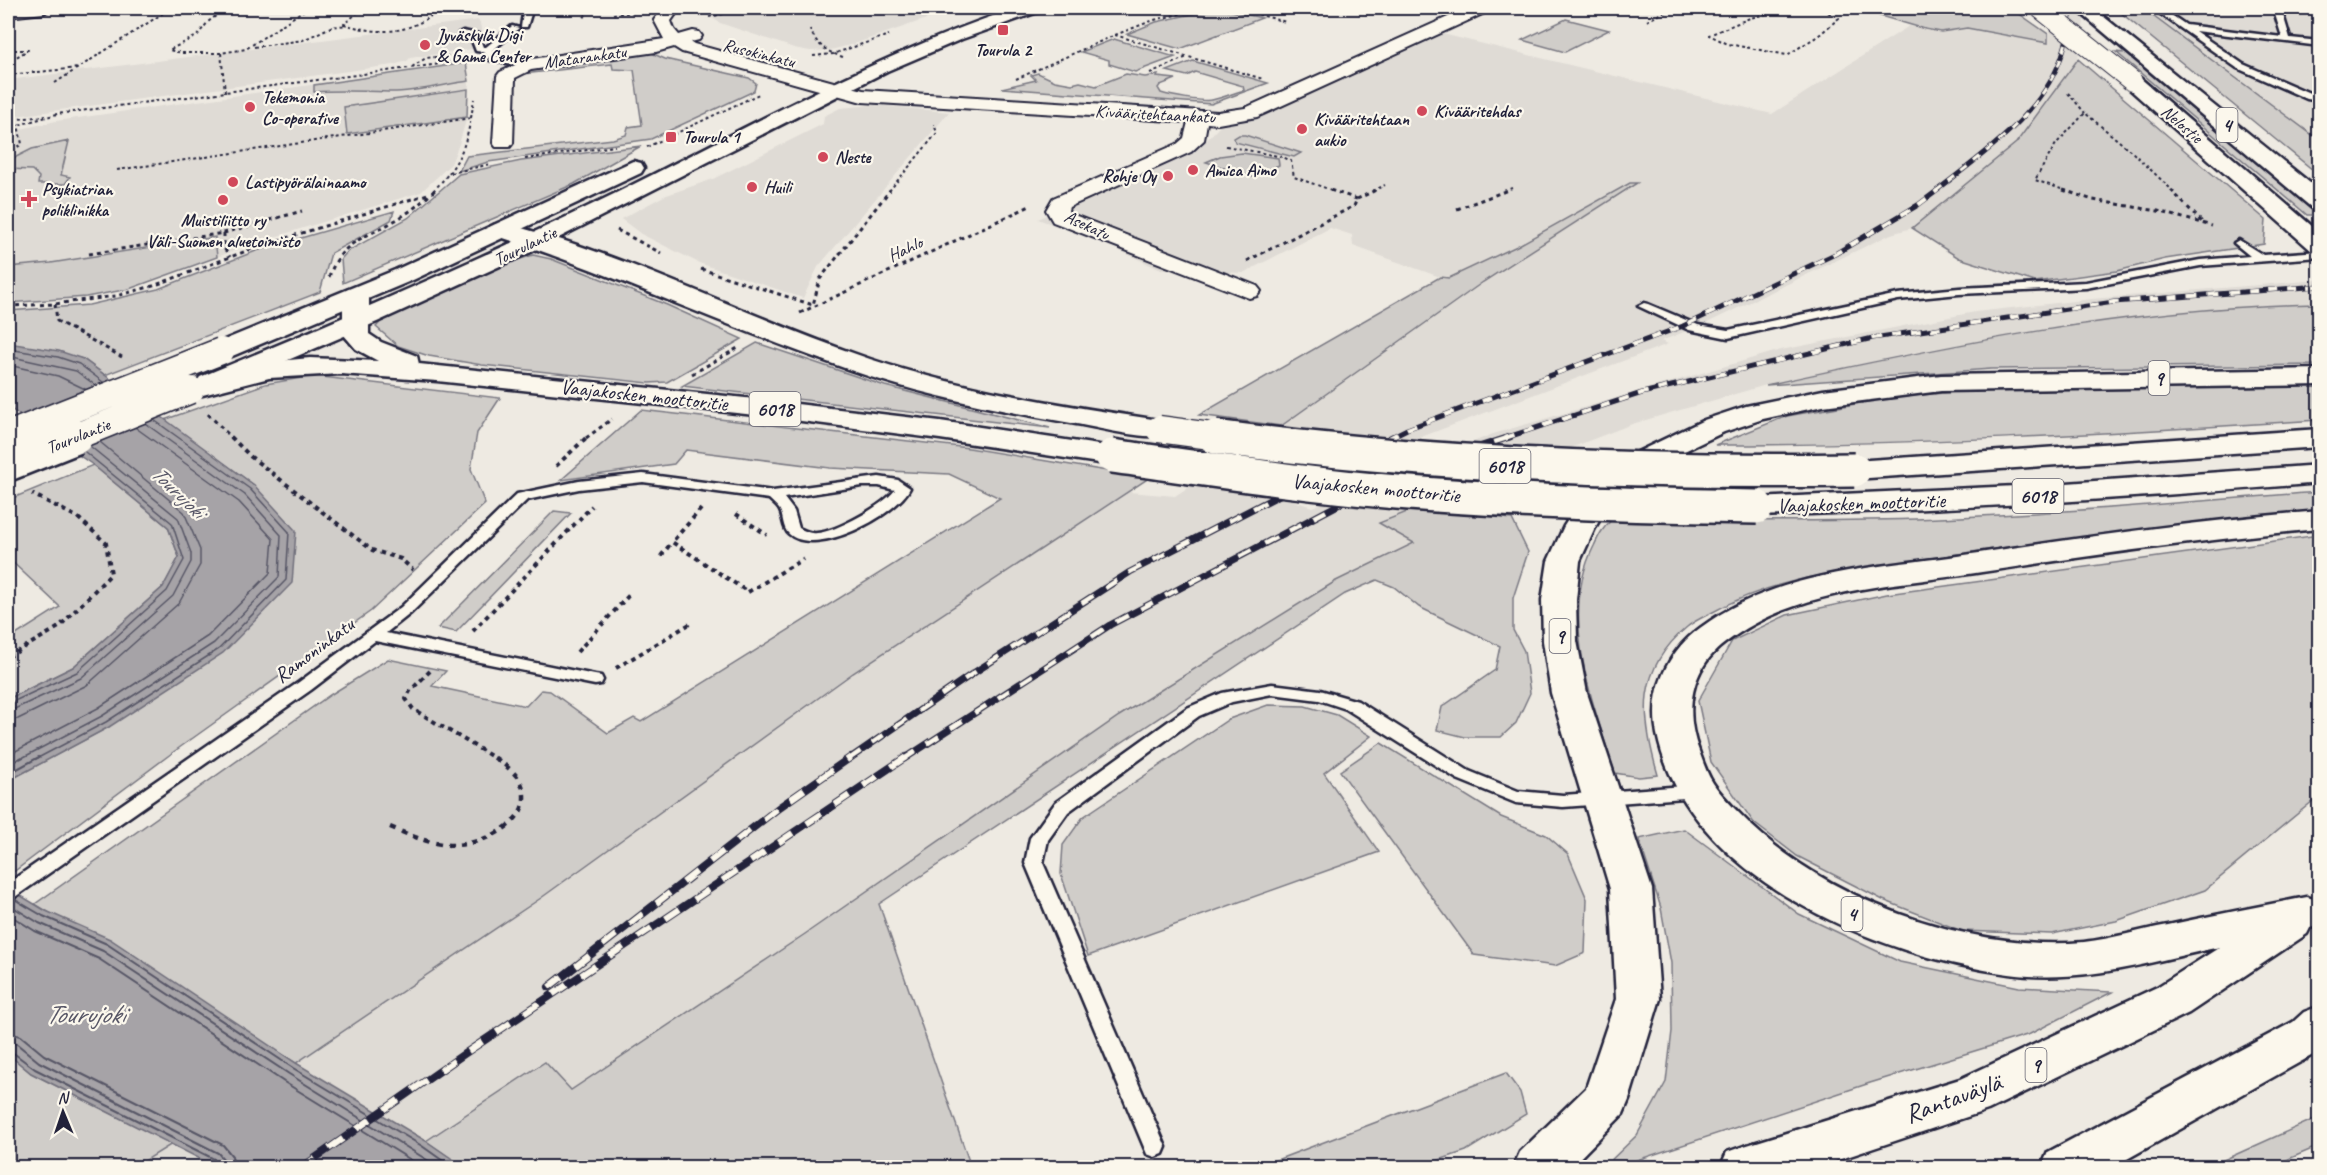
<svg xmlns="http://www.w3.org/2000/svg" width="2327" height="1175" font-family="Caveat,sans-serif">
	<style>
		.built { fill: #dfdbd5 }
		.green { fill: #d0cdc9; stroke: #797882; stroke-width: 1.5 }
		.water { fill: #a6a3a7; stroke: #716f7c; stroke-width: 1.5 }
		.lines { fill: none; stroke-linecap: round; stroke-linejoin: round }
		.shore-far1 { stroke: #575666; stroke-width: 1.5 }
		.shore { stroke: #575666; stroke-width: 2 }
		.lane-casing { stroke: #22223b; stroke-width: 5 }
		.street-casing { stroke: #22223b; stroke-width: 4 }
		.secondary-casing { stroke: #22223b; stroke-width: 5 }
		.highway-casing { stroke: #22223b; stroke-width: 5 }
		.path-far3 { stroke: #22223b; stroke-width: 2; stroke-dasharray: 3 3; stroke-linecap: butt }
		.path-far2 { stroke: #22223b; stroke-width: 3; stroke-dasharray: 4 4; stroke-linecap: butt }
		.path-far1 { stroke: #22223b; stroke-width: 4; stroke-dasharray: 4.5 4.5; stroke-linecap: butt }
		.path { stroke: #22223b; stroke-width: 4.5; stroke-dasharray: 6 6; stroke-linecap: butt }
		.lane { fill: #fbf7ec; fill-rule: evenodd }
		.street { fill: #fbf7ec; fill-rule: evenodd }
		.secondary { fill: #fbf7ec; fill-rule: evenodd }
		.highway { fill: #fbf7ec; fill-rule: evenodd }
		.rail-far3-casing { stroke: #22223b; stroke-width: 4.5 }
		.rail-far2-casing { stroke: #22223b; stroke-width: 5 }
		.rail-far1-casing { stroke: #22223b; stroke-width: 7 }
		.rail-casing { stroke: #22223b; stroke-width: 8 }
		.rail-far3 { stroke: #fbf7ec; stroke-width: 3; stroke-dasharray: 8; stroke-linecap: butt }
		.rail-far2 { stroke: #fbf7ec; stroke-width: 4; stroke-dasharray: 10; stroke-linecap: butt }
		.rail-far1 { stroke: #fbf7ec; stroke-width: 4.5; stroke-dasharray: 14; stroke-linecap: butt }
		.rail { stroke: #fbf7ec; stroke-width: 6; stroke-dasharray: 17; stroke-linecap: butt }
		.secondary-bridge-far1-casing { stroke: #22223b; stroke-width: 29; stroke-linecap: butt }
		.secondary-bridge-casing { stroke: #22223b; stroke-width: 38; stroke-linecap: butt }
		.highway-bridge-far2-casing { stroke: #22223b; stroke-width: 22; stroke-linecap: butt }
		.highway-bridge-far1-casing { stroke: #22223b; stroke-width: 29; stroke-linecap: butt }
		.highway-bridge-casing { stroke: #22223b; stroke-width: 38; stroke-linecap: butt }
		.secondary-bridge-far1 { stroke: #fbf7ec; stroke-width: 26 }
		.secondary-bridge { stroke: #fbf7ec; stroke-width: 33 }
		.highway-bridge-far2 { stroke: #fbf7ec; stroke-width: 20 }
		.highway-bridge-far1 { stroke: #fbf7ec; stroke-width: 26 }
		.highway-bridge { stroke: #fbf7ec; stroke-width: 33 }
		.poi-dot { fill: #d1495b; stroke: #fbf7ec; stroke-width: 2 }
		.labels { text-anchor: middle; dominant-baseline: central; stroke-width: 4.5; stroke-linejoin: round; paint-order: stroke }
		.far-poi-label { font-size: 18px; font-weight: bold; fill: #22223b; stroke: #fbf7ec; text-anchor: start }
		.far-street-label { font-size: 18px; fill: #22223b; stroke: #fbf7ec }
		.shield { fill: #fbf7ec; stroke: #636270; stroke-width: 1.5 }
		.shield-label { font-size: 20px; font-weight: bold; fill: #22223b }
		.street-label { font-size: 21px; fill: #22223b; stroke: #fbf7ec }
		.water-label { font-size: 22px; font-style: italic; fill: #575666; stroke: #fbf7ec }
		.near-street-label { font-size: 26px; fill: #22223b; stroke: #fbf7ec }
		.near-water-label { font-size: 27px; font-style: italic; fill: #575666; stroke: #fbf7ec }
	</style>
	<rect width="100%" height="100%" fill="#eeeae2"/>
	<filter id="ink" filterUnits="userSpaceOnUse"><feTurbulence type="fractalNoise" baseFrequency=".0167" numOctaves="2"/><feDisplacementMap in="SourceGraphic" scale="12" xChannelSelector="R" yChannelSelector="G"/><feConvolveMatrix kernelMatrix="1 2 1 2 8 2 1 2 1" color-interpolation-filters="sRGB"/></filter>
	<g filter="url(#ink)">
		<path class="built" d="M 705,8 L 958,8 L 854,44 L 831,50 L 810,51 L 794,48 L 720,23 L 714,19 Z
			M 2052,8 L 2086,8 L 2078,59 L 2016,143 L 1912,228 L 1891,234 L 1707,323 L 1661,341 L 1668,344 L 1421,437 L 1294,501 L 1312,507 L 1493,434 L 1781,350 L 1975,312 L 2092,299 L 2319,280 L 2319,304 L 2265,305 L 2081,324 L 1917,352 L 1766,385 L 1632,424 L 1380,522 L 1414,543 L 1336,581 L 1119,716 L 805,934 L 571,1090 L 545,1062 L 388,1167 L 131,1168 L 348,1029 L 541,898 L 853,673 L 1129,492 L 1175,496 L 1281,426 L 1483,282 L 1636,184 L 1517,246 L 1449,278 L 1440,277 L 1353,246 L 1352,235 L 1330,228 L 1243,273 L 1159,269 L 1108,245 L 1038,219 L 1123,179 L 1199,148 L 1220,126 L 1255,117 L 1282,106 L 1434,32 L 1772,114 L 1909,26 L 1941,32 L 1967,28 L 2047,43 Z
			M 2142,8 L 2319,8 L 2319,140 Z
			M 479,20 L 486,47 L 410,58 L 407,61 L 393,65 L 8,117 L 8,80 Z
			M 466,63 L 469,81 L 467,117 L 459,144 L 451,164 L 421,192 L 261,241 L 129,289 L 86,297 L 8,303 L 8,132 L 56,121 Z
			M 874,105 L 949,112 L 818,267 L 803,298 L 699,263 L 641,234 L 621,219 L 664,196 L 713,179 L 823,124 L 824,116 L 840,108 Z"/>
		<path class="green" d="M 1219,8 L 1262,18 L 1180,49 L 1127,34 L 1156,22 Z
			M 1853,8 L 2011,8 L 2048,34 L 2048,43 L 1967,28 L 1941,32 L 1925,29 Z
			M 2115,8 L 2142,8 L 2319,140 L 2319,175 Z
			M 1566,19 L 1609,30 L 1565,52 L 1522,40 Z
			M 1114,39 L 1175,57 L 1135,72 L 1109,64 L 1109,60 L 1081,52 Z
			M 649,52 L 665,59 L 749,78 L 756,83 L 754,91 L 651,139 L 488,162 L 459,171 L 467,156 L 613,139 L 626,135 L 628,127 L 642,125 L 634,70 L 613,69 L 612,64 L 523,74 L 533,69 Z
			M 2116,52 L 2125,53 L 2319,215 L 2307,215 Z
			M 2078,59 L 2266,220 L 2264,244 L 2165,259 L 2117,271 L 2035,282 L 1959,258 L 1912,228 L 2016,143 Z
			M 1193,61 L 1268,83 L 1211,104 L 1002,88 L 1036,80 L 1031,75 L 1038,73 L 1055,81 L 1072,84 L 1080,82 L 1096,86 L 1126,74 L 1145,77 L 1158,75 L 1157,77 L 1176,79 L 1160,85 L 1158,88 L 1161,93 C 1171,96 1202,102 1212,100 C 1222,98 1234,93 1244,90 L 1243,86 L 1195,72 L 1187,76 L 1167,71 Z
			M 466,63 L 469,81 C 446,84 411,93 389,92 C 365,91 339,90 314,92 L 314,85 Z
			M 468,89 L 467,117 L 347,134 L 344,107 Z
			M 1239,135 L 1245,135 L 1301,153 L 1294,157 L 1235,142 L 1234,138 Z
			M 69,141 L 61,175 L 70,177 L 65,184 L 38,184 L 39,177 L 32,170 L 8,169 L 8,161 L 32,149 Z
			M 641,146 L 574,184 L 343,283 L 341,259 L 348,251 L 408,218 L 459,174 L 521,161 Z
			M 1242,153 L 1278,158 L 1279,165 L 1252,177 L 1206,162 L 1220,156 Z
			M 1630,183 L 1637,183 L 1483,282 L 1281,426 L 1199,415 L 1440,277 L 1449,278 L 1517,246 Z
			M 394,211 L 391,220 L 331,253 L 320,292 L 105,375 L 83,359 L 8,343 L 8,311 L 89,305 L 158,289 L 256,251 Z
			M 215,237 L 217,257 L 129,289 L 86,297 L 8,303 L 8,267 L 51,263 Z
			M 533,255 L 551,259 L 667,305 L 742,339 L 667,382 L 649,383 L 482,365 L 429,356 L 398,346 L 376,327 L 383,319 L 511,262 Z
			M 2319,304 L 2319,365 L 1991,369 L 1766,385 C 1948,345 2132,307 2319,304 Z
			M 757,343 L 885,386 L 1050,428 L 682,386 Z
			M 314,376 L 500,398 L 477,433 L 471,469 L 485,504 L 371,611 L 172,753 L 8,876 L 8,781 L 109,727 L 254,485 L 164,420 L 265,384 Z
			M 2319,385 L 2319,420 C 2118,433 1917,445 1715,445 L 1787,416 L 1889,398 L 1998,388 Z
			M 641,410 L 969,448 L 1149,478 L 853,673 L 541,898 L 296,1063 L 35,904 L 330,695 L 388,659 L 446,671 L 432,686 L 526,706 L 541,690 L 550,691 L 608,733 L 634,718 L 641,722 L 1000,498 L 949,474 L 830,468 L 686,450 L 674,464 L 561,480 Z
			M 93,465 L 168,527 L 179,557 L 163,587 L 73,667 L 8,699 L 8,640 L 60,607 L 8,558 L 8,500 Z
			M 2319,492 L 2319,513 C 2188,527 2055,539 1924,559 C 1851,570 1776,576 1711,613 C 1703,617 1694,621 1687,627 C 1636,670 1641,717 1658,775 L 1639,777 L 1615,773 C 1593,703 1558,617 1594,546 C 1599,535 1603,527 1612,520 C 1714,521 1815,522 1916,519 C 2051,514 2185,502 2319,492 Z
			M 1417,508 L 1512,519 L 1528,552 L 1513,598 L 1513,630 L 1524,651 L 1530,693 L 1516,723 L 1501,737 L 1465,737 L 1437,730 L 1442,707 L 1495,670 L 1500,646 L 1419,607 L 1394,587 L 1377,580 L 1345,594 L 879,904 L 971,1167 L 464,1168 L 426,1141 L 545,1062 L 571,1090 L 805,934 L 1119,716 L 1336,581 L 1414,543 L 1379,523 Z
			M 554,511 L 571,513 L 456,632 L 438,628 Z
			M 2319,535 L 2319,796 L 2205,890 L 2116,921 L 2052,934 L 1962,931 L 1883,900 L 1797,856 L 1754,823 L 1711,762 L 1698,701 L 1732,641 L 1787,615 L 1887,594 Z
			M 1268,705 L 1305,706 L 1337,715 L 1371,736 L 1324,773 L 1379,852 L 1088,956 L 1061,874 L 1063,845 L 1083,817 L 1229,719 Z
			M 1381,743 L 1501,817 L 1546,835 L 1568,854 L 1587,899 L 1585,953 L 1555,966 L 1474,955 L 1340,771 Z
			M 1684,829 L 1799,914 L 1900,962 L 2019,987 L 2112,992 L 2030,1034 L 1870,1083 L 1616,1167 L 1604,1167 L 1637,1135 L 1666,1082 L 1672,1031 L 1671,963 L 1661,908 L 1639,839 Z
			M 8,1054 L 31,1073 L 172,1144 L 135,1167 L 8,1167 Z
			M 1506,1073 L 1520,1092 L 1526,1114 L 1466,1151 L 1418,1167 L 1258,1167 Z
			M 2319,1117 L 2319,1146 L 2270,1167 L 2208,1167 Z"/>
		<path class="water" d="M 8,343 L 59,351 L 83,359 L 254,485 L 296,531 L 292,583 L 223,653 L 109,727 L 8,781 L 8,699 L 73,667 L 163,587 L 179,557 L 168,527 L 93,465 L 8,407 Z
			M 8,888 L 46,911 L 110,939 L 296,1063 L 426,1141 L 464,1167 L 216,1167 L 31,1073 L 8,1054 Z"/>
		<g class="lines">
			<path class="shore-far1" d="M 8,349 L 58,357 L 79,364 L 103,382
				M 8,356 L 76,371 L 95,385
				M 8,365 L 58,376 L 85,389
				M 8,704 L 77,672 L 167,591 L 184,560 L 172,523 L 85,452
				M 8,712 L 81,678 L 173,596 L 191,562 L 191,553 L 178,518 L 91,447
				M 8,721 L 18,719 L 87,685 L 179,603 L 200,565 L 200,550 L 184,512 L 100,442
				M 8,755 L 98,708 L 208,636 L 270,573 L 273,539 L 239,502 L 136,428
				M 20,759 L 102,716 L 214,643 L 279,577 L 281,535 L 245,495 L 146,424
				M 36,759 L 106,722 L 219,649 L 286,580 L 289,532 L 250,489 L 154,420"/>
			<path class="shore" d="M 8,765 L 22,757
				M 8,774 L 39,757
				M 14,899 L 43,916 L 107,944 L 293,1068 L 422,1146 L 453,1168
				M 8,904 L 39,923 L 103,951 L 289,1074 L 440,1168
				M 8,914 L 35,931 L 99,959 L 284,1082 L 424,1168
				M 8,1033 L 21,1036 L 44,1055 L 223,1145 L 232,1156 L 234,1168
				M 8,1042 L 17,1044 L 39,1062 L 218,1153 L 224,1160 L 225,1168
				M 8,1049 L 35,1069 L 214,1159 L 218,1168"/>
			<g class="lane-casing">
				<path id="lane" d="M 528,8 L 536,8 L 531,14 L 527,27 L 521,27 L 523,13 Z
					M 2152,8 L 2161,8 L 2186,25 L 2282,37 L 2273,8 L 2281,8 L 2290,38 L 2320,41 L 2320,46 L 2195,31 L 2243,64 L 2312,94 L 2320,95 L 2320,101 L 2307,99 L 2237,68 Z
					M 512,26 L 519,28 L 492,51 L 496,56 L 529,63 L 529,67 L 490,60 L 484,52 L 476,51 L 471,38 L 459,33 L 463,31 L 478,34 L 483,47 L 486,47 Z
					M 2239,240 L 2263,255 L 2320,251 L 2320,257 L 2200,266 L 2086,288 L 1959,294 L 1898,300 L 1728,338 L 1689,330 L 1638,306 L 1644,303 L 1648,304 L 1698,325 L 1728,330 L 1898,294 L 1959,288 L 2086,282 L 2200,260 L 2250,256 L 2234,243 Z
					M 643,474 L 773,491 L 879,477 L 898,480 L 910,488 C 897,515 816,558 789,534 C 782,528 784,516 779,509 C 776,505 772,502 769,499 L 643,482 L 579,489 L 527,500 L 411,613 L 386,633 L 595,675 L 601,676 L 603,680 L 601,684 L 595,685 L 375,641 L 311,690 L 15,897 L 8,899 L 8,883 L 299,682 L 401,607 L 517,494 L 579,481 ZM 862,486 L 879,486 L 895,490 C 884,505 836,532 817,533 C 810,534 805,531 799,528 L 794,511 L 784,498 Z
					M 1272,684 L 1320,690 L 1358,701 L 1469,771 L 1518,791 L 1563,795 L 1698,785 L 1704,787 L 1707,791 L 1704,795 L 1698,797 L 1563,807 L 1516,803 L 1457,779 L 1346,709 L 1319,700 L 1272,694 L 1232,702 L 1199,716 L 1068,812 L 1048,840 L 1043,863 L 1166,1147 L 1163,1154 L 1155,1157 L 1147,1154 L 1144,1147 L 1025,863 L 1030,838 L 1056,802 L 1187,708 L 1222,693 Z"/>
			</g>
			<g class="street-casing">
				<path id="street" d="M 8,8 L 52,8 L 44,13 L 8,17 Z
					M 1468,8 L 1489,8 L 1487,12 L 1257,117 L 1218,124 L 1207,123 L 1204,140 L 1191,152 L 1069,207 L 1068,210 L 1069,213 L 1257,286 L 1261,291 L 1257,296 L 1249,298 L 1053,222 L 1046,210 L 1053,198 L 1177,144 L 1184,138 L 1188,122 L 862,102 L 682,52 L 674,47 L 656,52 L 531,70 L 515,78 L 513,143 L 510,147 L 496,147 L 493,143 L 497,76 L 500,72 L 526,60 L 664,39 L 654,20 L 662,10 L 668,9 L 676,14 L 671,21 L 674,29 L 679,35 L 693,31 L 699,32 L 702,36 L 699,40 L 691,42 L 694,44 L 863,90 L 1218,112 L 1245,108 Z"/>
			</g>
			<g class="secondary-casing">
				<path id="secondary" d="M 1016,8 L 1041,8 L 1038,12 L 962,39 L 887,71 L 531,252 L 377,322 L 220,389 L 210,391 L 200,389 L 196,383 L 200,377 C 340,320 479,260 614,194 C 747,128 875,55 1016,8 Z
					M 633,161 L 641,163 L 644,168 L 641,173 L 413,280 L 230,357 L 221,359 L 212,357 L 208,351 L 212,345 L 395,270 Z"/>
			</g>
			<g class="highway-casing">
				<path id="highway" d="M 2075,8 L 2093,8 L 2320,191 L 2320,210 L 2312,208 Z
					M 2132,75 L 2139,77 L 2320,233 L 2320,253 L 2312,251 L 2125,85 L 2122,81 L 2125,77 Z
					M 502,223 C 629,254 746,317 870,359 C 963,390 1062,405 1159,420 L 1169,423 L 1173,429 L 1169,435 C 1146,441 1096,427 1071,423 C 996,410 922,395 850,370 C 730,329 615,274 494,235 L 490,230 L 494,225 Z
					M 356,287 L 365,290 L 369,295 L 369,334 L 381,342 L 417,356 L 419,364 L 755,399 L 940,421 L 1112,447 L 1122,450 L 1127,456 L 1122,462 L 1112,465 L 940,439 L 755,415 L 437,381 L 341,374 L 269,378 L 191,398 L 181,396 L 177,390 L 181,384 L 268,362 L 310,358 L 378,361 L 356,349 L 343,334 L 343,295 L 347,290 Z
					M 2320,369 L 2320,385 L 1941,391 L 1823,406 L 1763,419 L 1724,432 L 1647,469 L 1615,495 L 1596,526 L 1580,561 L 1576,600 L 1577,641 L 1587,693 L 1652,889 L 1660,999 L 1629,1100 L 1623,1114 L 1570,1168 L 1513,1168 L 1520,1152 L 1586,1088 L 1616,999 L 1610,889 L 1551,693 L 1543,641 L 1542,600 L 1548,561 L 1564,526 L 1592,483 L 1627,457 L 1704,420 L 1746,406 L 1823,390 L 1941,375 Z
					M 2320,429 L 2320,447 L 1854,479 L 1843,476 L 1839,470 L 1843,464 L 1854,461 Z
					M 2320,465 L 2320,483 C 2132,499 1945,510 1757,516 L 1746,514 L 1742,507 L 1746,500 L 1757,498 L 2038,485 Z
					M 2320,511 L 2320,529 C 2206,539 2094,555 1982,572 C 1894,586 1798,587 1725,643 C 1690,669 1684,711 1699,751 C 1703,762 1707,774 1713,783 C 1721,795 1732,806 1741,815 C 1822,899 1968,952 2084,942 C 2112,939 2140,930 2168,925 C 2214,915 2261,906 2307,897 L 2320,901 L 2320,925 L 2310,928 L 2307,934 L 2189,1013 L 1988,1110 L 1814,1168 L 1720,1168 L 1727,1152 L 1744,1146 L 1960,1079 L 2157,987 L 2220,947 C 2149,962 2083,984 2009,974 C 1878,956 1687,879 1657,734 C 1649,693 1666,653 1700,628 C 1778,569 1886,567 1979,553 C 2093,536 2205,520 2320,511 Z
					M 2320,1006 L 2320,1051 L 2111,1168 L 2041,1168 L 2048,1152 L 2293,1022 L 2304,1012 Z"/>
			</g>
			<path class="path-far3" d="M 363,8 L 344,24 C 382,36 411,34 441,8
				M 1235,8 L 1286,22
				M 1790,8 L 1750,18 L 1709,35 L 1728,44 L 1787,55 L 1818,36 L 1839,18 L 1820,8
				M 695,10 L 712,8
				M 71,11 L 103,8
				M 613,14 L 639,12
				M 584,17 L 592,8
				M 709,17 L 750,8
				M 1647,21 L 1672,8
				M 810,29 C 816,45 827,52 843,57
				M 1115,35 L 1154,20 L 1205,8
				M 254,47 L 303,40 L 331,27 L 347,25
				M 8,50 L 28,50 L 8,62
				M 221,53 L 182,53 L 169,50 L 197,36 L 208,22 L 226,8
				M 813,56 L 833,54 L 889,35
				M 412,67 L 426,58 L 458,55
				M 1150,73 L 1187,57
				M 8,75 L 78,68
				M 1016,79 L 1115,35 L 1263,79
				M 55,83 L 171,8
				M 225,92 L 221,53 L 246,49 L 307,8
				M 2068,93 L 2085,113
				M 8,120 L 45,116
				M 8,128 L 57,114 L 463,61
				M 1226,146 L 1283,157 L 1291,161 L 1294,177 L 1334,191
				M 647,147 L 759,94
				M 8,154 L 22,144 L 18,125
				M 525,159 L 615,146
				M 117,170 L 471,118
				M 451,173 L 491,164
				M 433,191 C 463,161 468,140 474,99
				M 889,191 L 937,133 L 934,124
				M 1373,191 L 1385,185
				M 1504,191 L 1512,188
				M 2067,191 L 2035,180 L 2056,144 L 2085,113 L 2131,151 L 2173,191"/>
			<path class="path-far2" d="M 2063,190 L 2093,200 L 2158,211 L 2212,226
				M 2171,190 L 2202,222
				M 1357,199 L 1376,190
				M 1457,209 L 1508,190
				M 617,230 L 661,253
				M 224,233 L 224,248 L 230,257
				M 89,254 L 224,233 L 302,211
				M 1247,261 L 1354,206 L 1357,199 L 1330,190
				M 701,269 L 813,305 L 820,279 L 890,190
				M 329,277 C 341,241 364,239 394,221 C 409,213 422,202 435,190
				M 55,304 L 57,321 L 122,357
				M 8,306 L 55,304 L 116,296 L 153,286 L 257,247 L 428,194
				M 800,313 L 1030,206
				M 692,374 L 738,348
				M 208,414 L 232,438
				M 586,438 L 612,419"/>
			<path class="path-far1" d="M 231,437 L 251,457 L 372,550 L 401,559 L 413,570
				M 556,466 L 587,437
				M 701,509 L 672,542 L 748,592 L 803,559
				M 736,514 L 767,535
				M 661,556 L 672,542
				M 473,631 L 592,506
				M 577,652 L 629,595
				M 8,657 L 59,627 L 111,574 L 106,543 L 77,517 L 32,494
				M 616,668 L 693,622
				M 430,671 L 410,691 L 406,699 L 413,709 L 496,759"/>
			<path class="path" d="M 390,827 C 412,836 434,846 457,845 C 486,843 537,820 521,783 C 516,772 503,764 494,757"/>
			<use href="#lane" class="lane"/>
			<use href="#street" class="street"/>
			<use href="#secondary" class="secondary"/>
			<use href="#highway" class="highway"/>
			<g class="rail-far3-casing">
				<path id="rail-far3" d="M 1936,191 C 1984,153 2046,112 2064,49 C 2068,36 2069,21 2072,8"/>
			</g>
			<g class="rail-far2-casing">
				<path id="rail-far2" d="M 1389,438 L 1407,429 L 1683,326 L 1835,254 L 1918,205 L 1938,190
					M 1505,438 L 1642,393 L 1873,338 L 2114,302 L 2320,286"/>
			</g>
			<g class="rail-far1-casing">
				<path id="rail-far1" d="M 849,759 L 975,672 L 1130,572 L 1392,437
					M 904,759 L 1110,625 L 1355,496 L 1466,451 L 1510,437"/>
			</g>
			<g class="rail-casing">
				<path id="rail" d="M 549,987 L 781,806 L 851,757
					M 301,1168 L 464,1054 L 906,757"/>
			</g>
			<use href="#rail-far3" class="rail-far3"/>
			<use href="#rail-far2" class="rail-far2"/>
			<use href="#rail-far1" class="rail-far1"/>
			<use href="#rail" class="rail"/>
			<g class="secondary-bridge-far1-casing">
				<path id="secondary-bridge-far1" d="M 8,435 L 221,351
					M 72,438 L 191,390"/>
			</g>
			<g class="secondary-bridge-casing">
				<path id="secondary-bridge" d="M 8,464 L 76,437"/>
			</g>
			<g class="highway-bridge-far2-casing">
				<path id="highway-bridge-far2" d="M 2040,8 L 2132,81"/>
			</g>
			<g class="highway-bridge-far1-casing">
				<path id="highway-bridge-far1" d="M 1159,429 L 1226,438"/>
			</g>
			<g class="highway-bridge-casing">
				<path id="highway-bridge" d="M 1215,437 C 1427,465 1640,473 1854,470
					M 1112,456 C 1207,469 1302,484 1397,492 C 1517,502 1637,505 1757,507"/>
			</g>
			<use href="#secondary-bridge-far1" class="secondary-bridge-far1"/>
			<use href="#secondary-bridge" class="secondary-bridge"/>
			<use href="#highway-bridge-far2" class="highway-bridge-far2"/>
			<use href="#highway-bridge-far1" class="highway-bridge-far1"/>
			<use href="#highway-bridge" class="highway-bridge"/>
		</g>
	</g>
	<g class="poi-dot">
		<rect x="997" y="24" width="12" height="12" rx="3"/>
		<circle cx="425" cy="45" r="6"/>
		<circle cx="250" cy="107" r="6"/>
		<circle cx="1422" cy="111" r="6"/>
		<circle cx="1302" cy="129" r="6"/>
		<rect x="665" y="131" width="12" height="12" rx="3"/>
		<circle cx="823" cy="157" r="6"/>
		<circle cx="1193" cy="170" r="6"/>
		<circle cx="1168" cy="176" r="6"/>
		<circle cx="233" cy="182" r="6"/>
		<circle cx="752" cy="187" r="6"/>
		<path d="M26 190h6v6h6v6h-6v6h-6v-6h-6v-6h6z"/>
		<circle cx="223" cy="200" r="6"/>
	</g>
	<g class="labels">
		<g class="far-poi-label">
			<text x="437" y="35">Jyväskylä Digi<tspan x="437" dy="21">&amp; Game Center</tspan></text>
			<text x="1003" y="50" text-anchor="middle">Tourula 2</text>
			<text x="262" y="97">Tekemonia<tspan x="262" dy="21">Co-operative</tspan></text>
			<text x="1434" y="111">Kivääritehdas</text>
			<text x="1314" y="119">Kivääritehtaan<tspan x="1314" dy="21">aukio</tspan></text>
			<text x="683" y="137">Tourula 1</text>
			<text x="835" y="157">Neste</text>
			<text x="1205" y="170">Amica Aimo</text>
			<text x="1156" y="176" text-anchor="end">Rohje Oy</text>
			<text x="245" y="182">Lastipyörälainaamo</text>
			<text x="764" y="187">Huili</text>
			<text x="42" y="189">Psykiatrian<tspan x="42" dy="21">poliklinikka</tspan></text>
			<text x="223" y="220" text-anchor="middle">Muistiliitto ry<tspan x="223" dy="21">Väli-Suomen aluetoimisto</tspan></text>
		</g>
		<g class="far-street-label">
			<text transform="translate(759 53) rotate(14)">Rusokinkatu</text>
			<text transform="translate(585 57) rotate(-8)">Matarankatu</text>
			<text transform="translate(1155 114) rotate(3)">Kivääritehtaankatu</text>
			<text transform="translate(2182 124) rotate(41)">Nelostie</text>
			<text transform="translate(1087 225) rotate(25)">Asekatu</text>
			<text transform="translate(525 246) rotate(-26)">Tourulantie</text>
			<text transform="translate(905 249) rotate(-25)">Hahlo</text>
			<text transform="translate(78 436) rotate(-22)">Tourulantie</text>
		</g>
		<g class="shield">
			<rect x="2216.5" y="108" width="21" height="34" rx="4.5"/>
			<rect x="2148.5" y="361" width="21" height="34" rx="4.5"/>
			<rect x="749.5" y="392" width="51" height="34" rx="4.5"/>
			<rect x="1479.5" y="449" width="51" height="34" rx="4.5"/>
			<rect x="2012.5" y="479" width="51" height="34" rx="4.5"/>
			<rect x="1549.5" y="619" width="21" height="34" rx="4.5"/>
			<rect x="1841.5" y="897" width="21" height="34" rx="4.5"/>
			<rect x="2025.5" y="1048" width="21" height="34" rx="4.5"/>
		</g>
		<g class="shield-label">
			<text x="2227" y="125">4</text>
			<text x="2159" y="378">9</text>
			<text x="775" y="409">6018</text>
			<text x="1505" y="466">6018</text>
			<text x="2038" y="496">6018</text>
			<text x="1560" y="636">9</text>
			<text x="1852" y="914">4</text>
			<text x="2036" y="1065">9</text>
		</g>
		<g class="street-label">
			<text transform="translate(644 395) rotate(6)">Vaajakosken moottoritie</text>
			<text transform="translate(1376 488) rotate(5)">Vaajakosken moottoritie</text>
			<text transform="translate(1861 503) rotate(-2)">Vaajakosken moottoritie</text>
			<text transform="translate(314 650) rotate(-37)">Ramoninkatu</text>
		</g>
		<g class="water-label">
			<text transform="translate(178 492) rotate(44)">Tourujoki</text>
		</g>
		<g class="near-street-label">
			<text transform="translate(1953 1098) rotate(-20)">Rantaväylä</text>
		</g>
		<g class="near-water-label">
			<text x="85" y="1014">Tourujoki</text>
		</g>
	</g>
	<rect width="2327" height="1175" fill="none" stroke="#fbf7ec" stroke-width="30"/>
	<rect x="15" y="15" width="2297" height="1145" fill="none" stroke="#22223b" stroke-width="2" filter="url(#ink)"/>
	<g transform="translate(63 1112) rotate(358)" stroke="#fbf7ec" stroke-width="4.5" paint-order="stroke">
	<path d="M0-4.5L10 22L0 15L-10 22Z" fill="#22223b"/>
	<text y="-9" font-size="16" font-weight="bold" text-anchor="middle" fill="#22223b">N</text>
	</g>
</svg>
